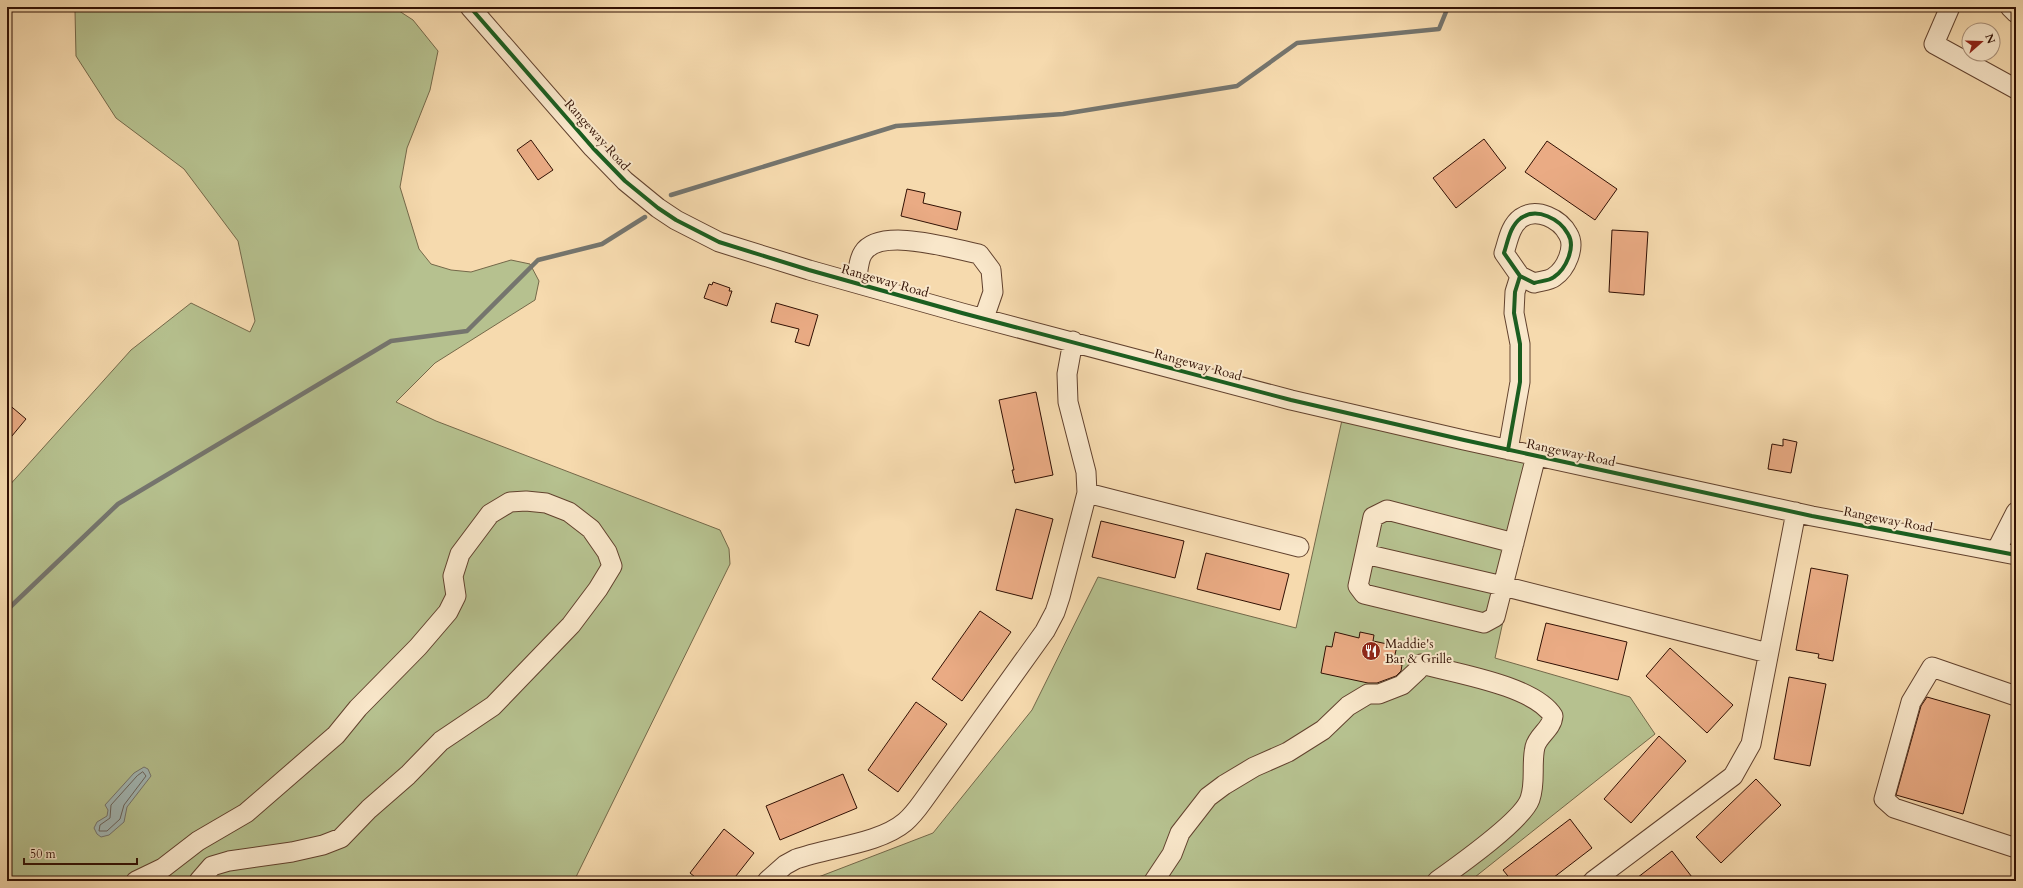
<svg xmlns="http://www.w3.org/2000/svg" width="2023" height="888" font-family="Cardo,serif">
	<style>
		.green { fill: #b6c18f; stroke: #746849 }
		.water { fill: #a2b8b6; stroke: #75756e }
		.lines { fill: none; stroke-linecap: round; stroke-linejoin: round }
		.shore { stroke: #6a645c; stroke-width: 1 }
		.stream { stroke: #75756e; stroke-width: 4.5 }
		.building { fill: #eaab84; stroke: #311003 }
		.minor-casing { stroke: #62422e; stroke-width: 21 }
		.minor { stroke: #f9e7ca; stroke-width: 19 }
		.cycleway-casing { stroke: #f9e7ca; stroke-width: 6 }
		.cycleway { stroke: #1b5e20; stroke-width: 4 }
		.labels { text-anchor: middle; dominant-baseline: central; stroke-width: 4; stroke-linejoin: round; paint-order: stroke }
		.street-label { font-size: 13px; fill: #311003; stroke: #f9e7ca }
		.poi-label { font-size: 13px; fill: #311003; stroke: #f9e7ca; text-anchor: start }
	</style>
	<rect width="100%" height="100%" fill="#f6daae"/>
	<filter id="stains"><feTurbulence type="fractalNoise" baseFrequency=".005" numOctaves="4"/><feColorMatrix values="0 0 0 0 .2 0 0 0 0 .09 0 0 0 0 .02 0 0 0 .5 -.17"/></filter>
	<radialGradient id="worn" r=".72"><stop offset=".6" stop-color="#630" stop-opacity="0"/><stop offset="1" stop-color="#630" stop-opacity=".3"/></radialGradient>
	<path class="green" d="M 76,7 L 393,7 L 413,20 L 438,51 L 430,90 L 407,148 L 400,187 L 419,249 L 431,264 L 451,270 L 471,272 L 511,260 L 530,264 L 539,281 L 535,300 L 435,363 L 396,402 L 436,421 L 720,530 L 729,549 L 730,564 L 574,881 L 7,881 L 7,488 L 131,350 L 191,303 L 250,332 L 255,321 L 238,241 L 184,169 L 116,118 L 76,56 L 75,11 Z
		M 1342,420 L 1538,461 L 1495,658 L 1630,697 L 1655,734 L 1470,881 L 808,881 L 933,833 L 1032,710 L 1098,577 L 1296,628 Z"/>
	<path class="water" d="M 144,767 L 148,769 L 151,776 L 127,807 L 124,822 L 109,835 L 101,837 L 97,834 L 94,828 L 97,822 L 107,816 L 108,810 L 105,805 L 134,773 Z"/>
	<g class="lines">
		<path class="shore" d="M 143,772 L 146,776 L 124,805 L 120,819 L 107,831 L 99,831 L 100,825 L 110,818 L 111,805 L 137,776 Z"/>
		<path class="stream" d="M 671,195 L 896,126 L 1063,114 L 1237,86 L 1297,43 L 1439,29 L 1448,7
			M 7,610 L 118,504 L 391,341 L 467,331 L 538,260 L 602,244 L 645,217"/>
	</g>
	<path class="building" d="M 1484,139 L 1506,168 L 1456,208 L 1433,178 Z
		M 531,140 L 553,170 L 538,180 L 517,150 Z
		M 1547,141 L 1617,189 L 1595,220 L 1525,172 Z
		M 907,189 L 925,193 L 923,203 L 961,212 L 957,230 L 901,216 Z
		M 1612,230 L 1648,232 L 1644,295 L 1609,292 Z
		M 713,282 L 730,288 L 729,291 L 732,291 L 727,306 L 704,298 L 709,284 L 712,285 Z
		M 776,303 L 818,315 L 809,346 L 795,342 L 799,329 L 771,322 Z
		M 1036,392 L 1053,475 L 1015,483 L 1012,470 L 1014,470 L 999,400 Z
		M 7,403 L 26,419 L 7,442 Z
		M 1783,439 L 1797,442 L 1791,473 L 1768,469 L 1772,444 L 1783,446 Z
		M 1016,509 L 1053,519 L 1032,599 L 996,590 Z
		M 1101,521 L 1184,541 L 1175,578 L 1092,557 Z
		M 1206,553 L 1289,574 L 1280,610 L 1197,589 Z
		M 1811,568 L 1848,575 L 1833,661 L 1818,658 L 1819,654 L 1796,650 Z
		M 980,611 L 1011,632 L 962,701 L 932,679 Z
		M 1546,623 L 1627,642 L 1618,680 L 1537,660 Z
		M 1335,632 L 1359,638 L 1360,632 L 1374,635 L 1373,641 L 1397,646 L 1393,663 L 1402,665 L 1401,671 L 1396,676 L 1377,683 L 1368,683 L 1321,673 L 1326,646 L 1332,647 Z
		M 1670,648 L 1733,705 L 1707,733 L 1646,676 Z
		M 1789,677 L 1826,684 L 1810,766 L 1774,759 Z
		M 1927,697 L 1990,715 L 1963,814 L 1896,795 L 1921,706 Z
		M 916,702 L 947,724 L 898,792 L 868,770 Z
		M 1659,736 L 1686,761 L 1631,823 L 1604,799 Z
		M 843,774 L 857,808 L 780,840 L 766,806 Z
		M 1756,779 L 1781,805 L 1721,863 L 1696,837 Z
		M 1570,819 L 1592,848 L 1549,881 L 1512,881 L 1503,870 Z
		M 724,829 L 754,853 L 732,881 L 700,881 L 690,873 Z
		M 1672,851 L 1695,881 L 1633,881 Z"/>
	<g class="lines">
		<g class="minor-casing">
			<path id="minor" d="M 470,7 L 593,148 L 625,181 L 658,208 L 676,220 L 719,242 L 809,270 L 962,313 L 1291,400 L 1464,440 L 1812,516 L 2016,555
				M 1950,7 L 1934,44 L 2016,89
				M 2010,7 L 2016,13
				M 856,283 C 858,274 858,260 863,253 C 880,226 953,249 979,254 L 991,270 L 993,292 L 984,318
				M 1508,450 L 1520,382 L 1520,344 L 1514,313 L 1515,292 L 1520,276 L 1534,283 C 1540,281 1549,281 1554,277 C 1566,269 1576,247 1568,234 C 1560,219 1537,207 1521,218 C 1510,226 1508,241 1504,253 L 1520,276
				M 1087,493 L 1299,547
				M 1514,543 L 1387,510 L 1373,517 L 1358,586 L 1364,594 L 1484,623 L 1495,617 L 1536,456
				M 1996,551 L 2016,512
				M 1365,554 L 1503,586 L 1768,653
				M 2013,847 L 1894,808 L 1884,799 L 1911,702 L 1932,667 L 2016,696
				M 136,881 L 163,868 L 198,841 L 246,813 L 336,735 L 358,708 L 418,647 L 448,612 L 456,596 L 453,576 L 460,554 L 490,514 L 510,502 L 526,501 L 546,503 L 569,512 L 591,529 L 607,552 L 612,566 L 598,589 L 571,625 L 493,706 L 441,741 L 408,775 L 369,809 L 341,838 L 323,845 L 292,852 L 229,861 L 212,866 L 199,881
				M 767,881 L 785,865 L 796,859 C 829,847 879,844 905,822 C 912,816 918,808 923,801 L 1045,631 L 1055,612 L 1060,597 L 1087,493 L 1086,472 L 1068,402 L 1067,374 L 1073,341
				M 1154,881 L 1172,854 L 1180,833 L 1208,797 L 1224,785 L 1254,767 L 1288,752 L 1323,730 L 1348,706 L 1368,694 L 1379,694 L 1402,685 L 1418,670 L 1421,664 C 1455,673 1535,686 1553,716 C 1552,729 1538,735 1535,747 C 1531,764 1536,782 1530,799 C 1523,820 1458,866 1437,881
				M 1593,881 L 1733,776 L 1751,744 L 1796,512"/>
		</g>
		<use href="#minor" class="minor"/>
		<g class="cycleway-casing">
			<path id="cycleway" d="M 470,7 L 593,148 L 625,181 L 658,208 L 676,220 L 719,242 L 809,270 L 962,313 L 1291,400 L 1464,440 L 1812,516 L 2016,555
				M 1508,450 L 1520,382 L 1520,344 L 1514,313 L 1515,292 L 1520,276 L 1534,283 C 1540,281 1549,281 1554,277 C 1566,269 1576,247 1568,234 C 1560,219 1537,207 1521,218 C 1510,226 1508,241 1504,253 L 1520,276"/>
		</g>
		<use href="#cycleway" class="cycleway"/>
	</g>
	<defs>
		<g id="restaurant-disc" transform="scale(1)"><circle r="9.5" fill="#8f2418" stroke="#f9e7ca"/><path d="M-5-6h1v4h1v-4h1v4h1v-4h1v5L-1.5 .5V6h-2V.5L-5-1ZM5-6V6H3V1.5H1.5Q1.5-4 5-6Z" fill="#fff"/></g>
	</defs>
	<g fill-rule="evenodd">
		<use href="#restaurant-disc" x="1371" y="651"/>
	</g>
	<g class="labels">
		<g class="street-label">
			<text transform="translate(597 135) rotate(48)">Rangeway Road</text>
			<text transform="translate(885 281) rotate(16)">Rangeway Road</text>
			<text transform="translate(1198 365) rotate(15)">Rangeway Road</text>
			<text transform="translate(1571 453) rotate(12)">Rangeway Road</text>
			<text transform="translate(1888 520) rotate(11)">Rangeway Road</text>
		</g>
		<g class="poi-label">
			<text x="1385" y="644">Maddie's<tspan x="1385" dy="15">Bar &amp; Grille</tspan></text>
		</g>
	</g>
	<rect width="2023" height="888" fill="none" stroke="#f6daae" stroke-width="24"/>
	<rect x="8" y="8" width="2007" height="872" fill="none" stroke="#311003" stroke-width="2"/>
	<rect x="12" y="12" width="1999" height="864" fill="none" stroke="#311003"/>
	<g transform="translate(1981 42) rotate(70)"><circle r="19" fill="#f9e7ca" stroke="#a9917a"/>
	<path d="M0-3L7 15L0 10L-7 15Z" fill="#8f2418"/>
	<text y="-6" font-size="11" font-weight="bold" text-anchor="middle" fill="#311003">N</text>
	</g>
	<path d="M24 858v6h113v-6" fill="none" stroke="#311003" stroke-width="2"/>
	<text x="30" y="858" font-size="12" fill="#311003" stroke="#f9e7ca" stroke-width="3" paint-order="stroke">50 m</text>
	<rect width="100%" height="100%" filter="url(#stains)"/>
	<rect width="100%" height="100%" fill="url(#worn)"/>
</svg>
